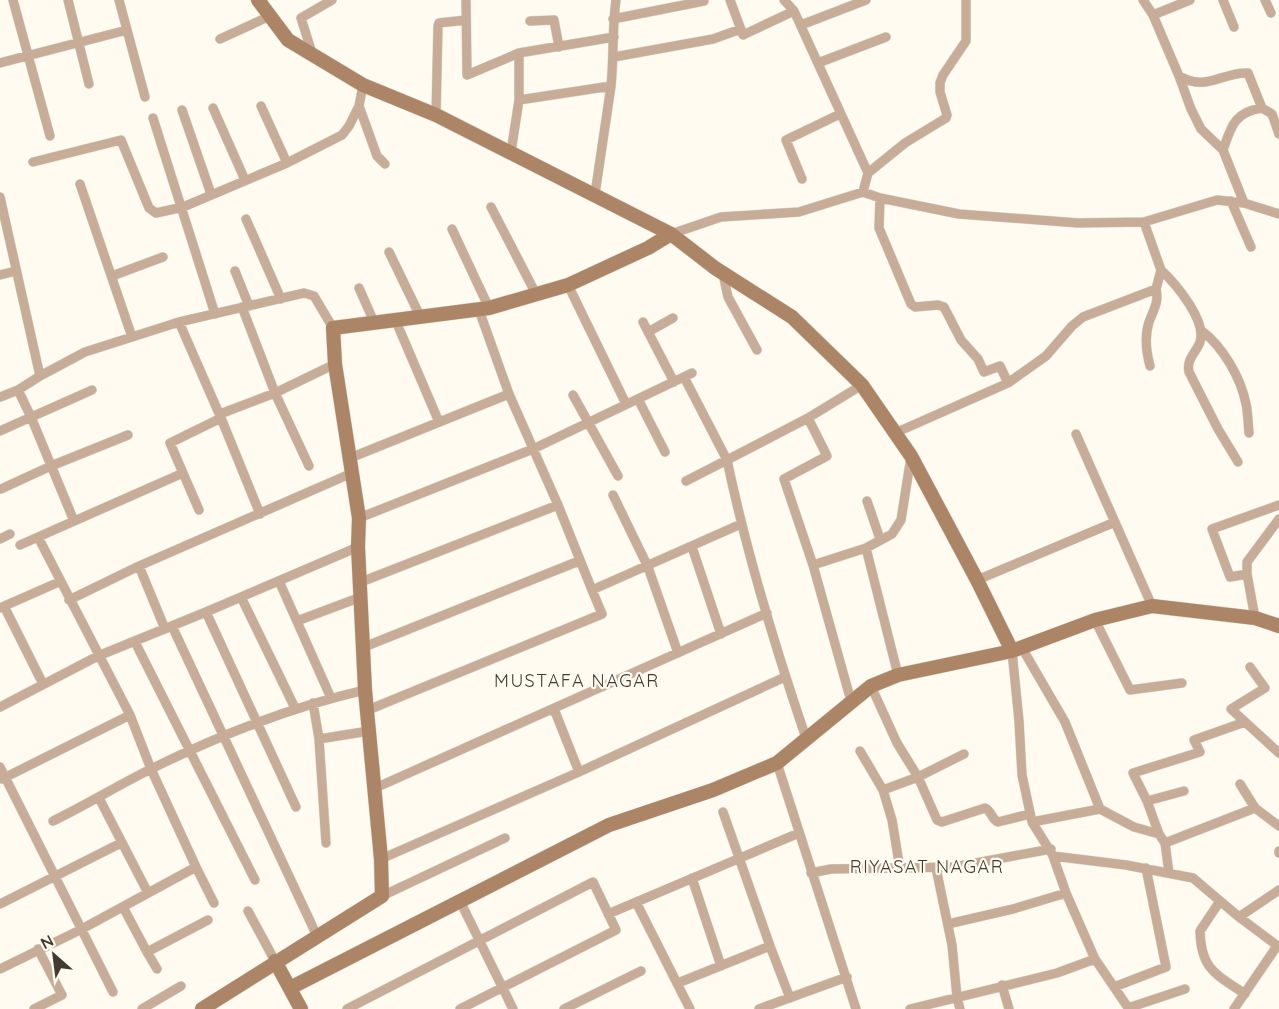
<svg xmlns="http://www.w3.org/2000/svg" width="1279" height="1009" font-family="Quicksand,sans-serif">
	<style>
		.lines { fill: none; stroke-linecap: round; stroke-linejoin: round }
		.street-casing { stroke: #dcd9cf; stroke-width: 10 }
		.secondary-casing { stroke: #dcd9cf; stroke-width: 15 }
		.street { stroke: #c7ac97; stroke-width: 9 }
		.secondary { stroke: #ac8566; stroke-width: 14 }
		.labels { text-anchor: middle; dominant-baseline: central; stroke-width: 4.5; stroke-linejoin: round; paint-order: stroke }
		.neighbourhood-label { font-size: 18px; letter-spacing: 1.5px; fill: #3f3c32; stroke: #fffbf1 }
	</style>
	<rect width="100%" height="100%" fill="#fffbf1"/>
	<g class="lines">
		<g class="street-casing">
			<path id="street" d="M 13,0 L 50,136
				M 68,0 L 89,84
				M 119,0 L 145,97
				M 466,0 L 467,75 L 519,53 L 614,37
				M 730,0 L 743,35 L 794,11 L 868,173
				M 784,0 L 794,11
				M 1143,0 L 1153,15
				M 1190,0 L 1153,15 L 1179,76 L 1191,109 L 1201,129 L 1223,150 L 1244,203
				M 1223,0 L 1234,27
				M 1265,0 L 1271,13
				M 613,19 L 704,1
				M 530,21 L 554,20 L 559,47
				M 801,25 L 866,0
				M 220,39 L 270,16
				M 312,53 L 301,18 L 332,0
				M 614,57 L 713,39 L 741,29
				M 0,63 L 127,30
				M 818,63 L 886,37
				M 1179,76 C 1207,92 1221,72 1248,73 L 1262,108
				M 519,100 L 611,86 C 614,57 612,28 616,0
				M 261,106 L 287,163
				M 359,106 L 377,156 L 385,164
				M 213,108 L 245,180
				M 182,110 L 211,194
				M 436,115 L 438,26 L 439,23 L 466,20
				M 153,118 L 215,314
				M 1223,150 C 1231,127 1234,112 1262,108 L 1272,114 L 1279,134
				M 511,152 L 519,100 L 519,53
				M 33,162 L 121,140 L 149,208 L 156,213 L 183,207 L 287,163 L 342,135 L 349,126 L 359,106 L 363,85
				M 802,179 L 786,140 L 840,114
				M 80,184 L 132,337
				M 863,192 L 868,173 L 905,143 L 946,118 L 947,115 L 940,92 L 940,83 L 943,75 L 966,41 L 966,0
				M 595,194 L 611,86
				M 0,197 L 40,376
				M 880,198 L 879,228 L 911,304 L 915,307 L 938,305 L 944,307 L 961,340 L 978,359 L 984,372 L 1000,366 L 1008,383
				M 1231,201 L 1251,247
				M 491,207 L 536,294
				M 246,219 L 281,299
				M 452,229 L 489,308
				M 671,234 L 721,217 L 799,212 L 863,192 L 880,198 L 959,214 L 1078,223 L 1144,222 L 1217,200 L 1244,203 L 1279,214
				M 389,252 L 420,316
				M 1161,270 C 1176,284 1207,321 1200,342 C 1196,353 1186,359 1189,372 L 1218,429 L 1238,462
				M 235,271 L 249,306
				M 723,274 L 728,297 L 757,350
				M 0,275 L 16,271
				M 112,276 L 163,257
				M 568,285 L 626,404
				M 359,288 L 374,322
				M 242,307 L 275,393 L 309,466
				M 479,310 L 509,394 L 558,505 L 592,590
				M 395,319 L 439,422
				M 179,322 L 221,418 L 260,514
				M 643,322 L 674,382
				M 1202,331 C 1223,347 1241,378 1246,404 C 1248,413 1248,423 1249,433
				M 648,332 L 673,318
				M 1150,366 C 1146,351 1144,337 1149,322 C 1154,309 1159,302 1156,289
				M 684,377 L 727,460 L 686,481
				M 18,390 L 31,417 L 74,521
				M 573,395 L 618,476
				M 0,397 L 18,390 L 40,376 L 85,352 L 179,322 L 304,293 L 314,296 L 333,328
				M 638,399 L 665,452
				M 220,414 L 275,393 L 335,364
				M 808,418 L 827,456 L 784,479 L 813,565 L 851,701
				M 0,431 L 92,390
				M 895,433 L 1008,383 L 1046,356 L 1072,326 L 1083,317 L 1156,289 L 1161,270 L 1144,222
				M 1076,434 L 1152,606
				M 350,458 L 509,394
				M 1,489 L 51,466 L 128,435
				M 613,495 L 648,567 L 678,653
				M 867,501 L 880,539
				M 199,510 L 170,443 L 221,418
				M 359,518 L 533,449 L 692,373
				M 38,537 L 130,715 L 151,769 L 196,867
				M 0,539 L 10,534
				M 20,545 L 183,473
				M 692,547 L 721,634
				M 813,565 L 866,548
				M 139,566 L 352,473
				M 1247,574 L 1247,562 L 1279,519
				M 977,580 L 1115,522
				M 279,581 L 331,698
				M 361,582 L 558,505
				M 241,597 L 295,708
				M 69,600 L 139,566 L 165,629
				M 4,606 L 43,684
				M 0,608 L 59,582
				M 206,612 L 296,807
				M 1255,618 L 1247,574 L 1230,577 L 1212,529 L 1279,505
				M 1095,620 L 1130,690 L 1182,683
				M 297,621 L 361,597
				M 172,626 L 317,936
				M 135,642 L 255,880
				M 364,647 L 579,561
				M 1022,648 L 1065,722 L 1100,809
				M 1012,651 L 1019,721 L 1022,775 L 1032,822 L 1052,854
				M 1250,667 L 1265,688 L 1231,709 L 1279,753
				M 898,675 L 866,548 L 892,534 L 901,520 L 911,457
				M 871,686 L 897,743 L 918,777 L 937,820 L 942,822 L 985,808 C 992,811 991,819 998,822 L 1030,814
				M 313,703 L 319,739 L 326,843
				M 0,707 L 98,656 L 206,612 L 358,547
				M 554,709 L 579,772
				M 368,710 L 602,614 L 592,590 L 741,524
				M 806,738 C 775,647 747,555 727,460 L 808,418 L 862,385
				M 319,739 L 369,731
				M 860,751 L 883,790 L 892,820 L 900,869
				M 777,763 L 856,1009
				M 0,767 L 113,992
				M 2,779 L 130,715
				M 1240,784 L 1255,808 L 1279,826
				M 373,789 L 767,613
				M 883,790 L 918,777 L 964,754
				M 99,798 L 148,893
				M 1147,801 L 1133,773 L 1200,752 L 1194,740 L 1245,722
				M 723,812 L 770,946 L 790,998
				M 53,821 C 88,804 120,784 155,767 C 222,734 291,707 365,690
				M 1032,822 L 1100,809 L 1134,827 L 1159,834 L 1147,801 L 1184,791
				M 1159,834 L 1165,843 L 1255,808
				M 1165,843 L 1169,873
				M 1279,851 L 1279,853
				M 381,859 L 579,772 L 785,677
				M 936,868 L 952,945 L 957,997 L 960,1009
				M 811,873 L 831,869 L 954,867 L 1051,849
				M 692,878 L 721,966
				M 382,896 L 505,838
				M 460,901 L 513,1009
				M 1220,901 L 1200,931 C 1201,970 1216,974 1245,994
				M 636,902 L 690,1009
				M 0,904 L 121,843
				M 123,907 L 147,952
				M 248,911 L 275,961
				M 608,914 L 799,833
				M 1239,917 L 1279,890
				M 948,924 L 1013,909 L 1066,893
				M 0,969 L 80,930 L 196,867 L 214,903
				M 157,969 L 147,952 L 208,920
				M 678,983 L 770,946
				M 1002,985 L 1009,1009
				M 1114,987 L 1166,967 L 1146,868
				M 1128,1008 L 1185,989
				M 34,1009 L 62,995 L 38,949
				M 142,1009 L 181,986
				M 347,1009 L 593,882 L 616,930 L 460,1009
				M 564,1009 L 641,971
				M 759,1009 L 847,977
				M 910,1009 L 1057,973 L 1095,959
				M 1129,1009 L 1095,959 L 1066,893 L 1053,856 L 1126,865 L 1193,878 L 1239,917 L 1279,947
				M 1234,1009 L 1277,946"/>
		</g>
		<g class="secondary-casing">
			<path id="secondary" d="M 258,0 L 288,40 L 363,85 L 436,115 L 671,234 L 715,268 L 792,317 L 862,385 L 911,456 L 977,580 L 1012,651 L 1095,620 L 1152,606 L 1255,618 L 1279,626
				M 275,961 L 301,1009
				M 290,988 L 609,825 L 713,790 L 777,763 L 871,686 L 898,675 L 1012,651
				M 202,1009 L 382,896 L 381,859 L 365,690 L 358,547 L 359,518 L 335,364 L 333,328 L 489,308 L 568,285 L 648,248 L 671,234"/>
		</g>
		<use href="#street" class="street"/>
		<use href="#secondary" class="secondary"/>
	</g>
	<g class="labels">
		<g class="neighbourhood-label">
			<text x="577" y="680">MUSTAFA NAGAR</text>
			<text x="927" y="866">RIYASAT NAGAR</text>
		</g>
	</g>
	<g transform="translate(54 955) rotate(332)" stroke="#fffbf1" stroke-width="4.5" paint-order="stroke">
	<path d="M0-4.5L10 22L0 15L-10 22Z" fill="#3f3c32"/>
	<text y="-9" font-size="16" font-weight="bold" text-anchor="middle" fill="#3f3c32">N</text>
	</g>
</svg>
